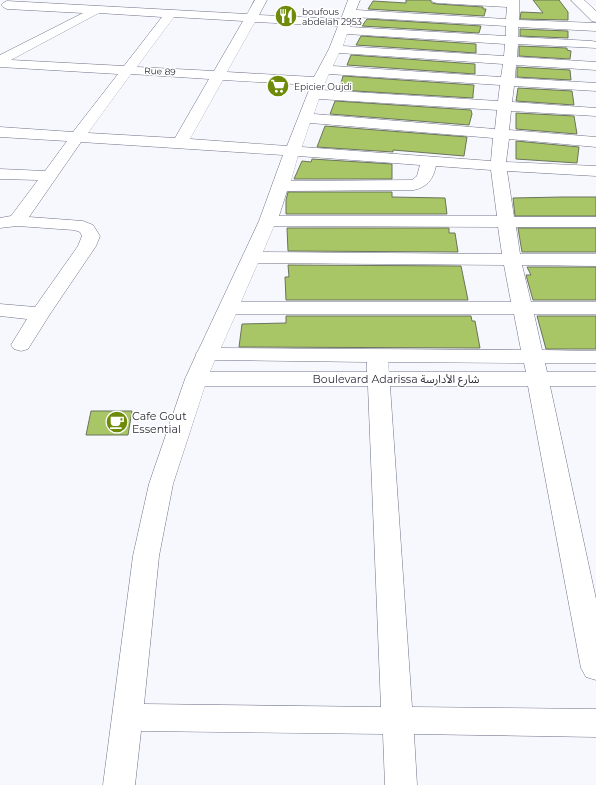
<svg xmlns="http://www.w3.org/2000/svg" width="596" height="785" font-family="Montserrat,'Noto Sans Arabic',sans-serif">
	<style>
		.building { fill: #a8c666; stroke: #6b745b }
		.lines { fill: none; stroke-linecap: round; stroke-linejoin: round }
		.minor-casing { stroke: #6f728a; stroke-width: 1 }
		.minor { fill: #fff; fill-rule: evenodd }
		.labels { text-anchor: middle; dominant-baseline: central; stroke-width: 3; stroke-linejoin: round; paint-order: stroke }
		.far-poi-label { font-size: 9px; fill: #2d2e38; stroke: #fff; text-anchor: start }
		.far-street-label { font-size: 9px; fill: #2d2e38; stroke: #fff }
		.street-label { font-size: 11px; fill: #2d2e38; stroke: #fff }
		.poi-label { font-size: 11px; fill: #2d2e38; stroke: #fff; text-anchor: start }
	</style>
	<rect width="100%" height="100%" fill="#f7f8fd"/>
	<path class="building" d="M 406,0 L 430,0 L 432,3 L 437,4 L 483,7 L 483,9 L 486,9 L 484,16 L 368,9 L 373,1 L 406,3 Z
		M 533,0 L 559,0 L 568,12 L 568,20 L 520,19 L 521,12 L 543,13 Z
		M 367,19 L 481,26 L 479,33 L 362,26 Z
		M 520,29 L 568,31 L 568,38 L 520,36 Z
		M 361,36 L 476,44 L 476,53 L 356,45 Z
		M 519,46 L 567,48 L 567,50 L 571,51 L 570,59 L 519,56 Z
		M 351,55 L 475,64 L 475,74 L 347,65 Z
		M 517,67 L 570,70 L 571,80 L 517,77 Z
		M 343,76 L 474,85 L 473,95 L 473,98 L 339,90 Z
		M 518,88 L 572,91 L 574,105 L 516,101 Z
		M 335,101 L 471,110 L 472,114 L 469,125 L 330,114 Z
		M 516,113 L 574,116 L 577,134 L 516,129 Z
		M 325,126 L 467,137 L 464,156 L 393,150 L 393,152 L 317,147 Z
		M 516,141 L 579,147 L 577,163 L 516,159 Z
		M 312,159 L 392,164 L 392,179 L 294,179 L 302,161 L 311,162 Z
		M 288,192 L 392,192 L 392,197 L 445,198 L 447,214 L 286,214 L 286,200 Z
		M 562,197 L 596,197 L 596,216 L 515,216 L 513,198 Z
		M 287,228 L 449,228 L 449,233 L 455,233 L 458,252 L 288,251 Z
		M 518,228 L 596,228 L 596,252 L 522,252 Z
		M 288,265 L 461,266 L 468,300 L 286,300 L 285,277 L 289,277 Z
		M 527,267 L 596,267 L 596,300 L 533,300 L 526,275 L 531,275 Z
		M 286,316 L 471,316 L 472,321 L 475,321 L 480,348 L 239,347 L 242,324 L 286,323 Z
		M 537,316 L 596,316 L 596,349 L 546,349 Z
		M 91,411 L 132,411 L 128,435 L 86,435 Z"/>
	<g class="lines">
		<g class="minor-casing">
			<path id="minor" d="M 255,0 L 267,0 L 259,15 L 341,19 L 348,0 L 360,0 L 356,10 L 506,19 L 507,7 L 437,3 L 433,2 L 431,0 L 519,0 L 519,20 L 596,23 L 596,31 L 518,27 L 518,37 L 592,41 L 596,42 L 596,48 L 518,44 L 517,57 L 596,62 L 596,70 L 516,65 L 515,78 L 596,83 L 596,91 L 514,86 L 512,102 L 596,108 L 596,116 L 511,111 L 509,130 L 596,137 L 596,147 L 509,139 L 506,162 L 596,166 L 596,176 L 507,171 L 514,217 L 596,217 L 596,227 L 516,227 L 520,254 L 596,254 L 596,266 L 522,265 L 531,302 L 596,302 L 596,314 L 534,314 L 542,350 L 596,351 L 596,363 L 545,363 L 547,372 L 596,372 L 596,386 L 550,386 L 596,599 L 596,680 L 586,677 L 581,668 L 528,386 L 390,386 L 412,707 L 596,709 L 596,737 L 414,734 L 417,785 L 385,785 L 383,734 L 141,731 L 135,785 L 103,785 L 133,556 L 149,484 L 185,379 L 196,355 L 196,354 L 199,349 L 259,221 L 283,155 L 81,142 L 29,217 L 83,221 L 93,225 L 100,236 L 96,246 L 50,314 L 28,349 L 21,351 L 14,349 L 11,345 L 27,319 L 0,316 L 0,304 L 35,307 L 78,246 L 82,236 L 80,232 L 74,230 L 17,226 L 0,228 L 0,218 L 11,216 L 38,180 L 0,179 L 0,169 L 45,171 L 67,141 L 0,137 L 0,127 L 73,132 L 118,74 L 0,67 L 0,55 L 83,13 L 7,9 L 3,7 L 1,5 L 3,3 L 7,1 L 247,14 ZM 99,13 L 162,17 L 124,66 L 11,60 ZM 174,17 L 243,21 L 214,71 L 137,67 ZM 353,17 L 506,26 L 506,36 L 350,27 ZM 255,22 L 338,26 L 329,49 L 314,77 L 227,72 ZM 347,34 L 505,44 L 504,56 L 343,46 ZM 339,53 L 503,64 L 501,77 L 333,66 ZM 131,74 L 209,79 L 175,138 L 88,133 ZM 329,74 L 500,85 L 498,101 L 322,90 ZM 223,80 L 311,85 L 287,146 L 190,139 ZM 319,99 L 497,110 L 495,129 L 314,114 ZM 310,123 L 493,138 L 491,161 L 302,147 ZM 298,156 L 420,165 L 417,176 L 412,180 L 291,181 ZM 436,166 L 491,170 L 497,216 L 279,216 L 287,191 L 414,190 C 427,187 433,180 436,166 ZM 274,226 L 498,227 L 502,254 L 263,252 ZM 258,263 L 504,265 L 511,302 L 241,302 ZM 236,314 L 514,314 L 521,350 L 221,348 ZM 215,360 L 367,362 L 367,372 L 210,372 ZM 388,362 L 524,363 L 526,372 L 389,372 ZM 205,386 L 368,386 L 381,707 L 144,704 L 159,556 L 173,484 Z
				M 571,0 L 584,0 L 596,11 L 596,22 L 592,21 Z"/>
		</g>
		<use href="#minor" class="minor"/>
	</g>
	<defs>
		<g id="restaurant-disc" transform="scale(1.15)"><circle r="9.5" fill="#6d8b08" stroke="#fff"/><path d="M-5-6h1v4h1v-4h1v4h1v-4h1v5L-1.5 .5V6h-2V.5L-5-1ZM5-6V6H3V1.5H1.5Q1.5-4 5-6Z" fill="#fff"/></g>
		<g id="supermarket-disc" transform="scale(1.15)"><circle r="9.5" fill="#6d8b08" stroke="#fff"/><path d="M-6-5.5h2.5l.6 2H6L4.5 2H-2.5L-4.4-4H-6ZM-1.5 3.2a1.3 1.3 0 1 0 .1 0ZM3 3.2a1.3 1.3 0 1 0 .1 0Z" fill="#fff"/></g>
		<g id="cafe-disc" transform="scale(1.15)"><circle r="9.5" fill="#6d8b08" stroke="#fff"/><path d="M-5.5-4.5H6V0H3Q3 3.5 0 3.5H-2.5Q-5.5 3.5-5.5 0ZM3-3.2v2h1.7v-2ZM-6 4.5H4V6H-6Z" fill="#fff"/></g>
	</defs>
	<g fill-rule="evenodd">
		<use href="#restaurant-disc" x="286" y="16"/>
		<use href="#supermarket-disc" x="278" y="86"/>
		<use href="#cafe-disc" x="117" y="422"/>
	</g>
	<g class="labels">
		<g class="far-poi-label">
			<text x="302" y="11">boufous<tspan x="302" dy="10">abdelah 2953</tspan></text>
			<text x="294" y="86">Epicier Oujdi</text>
		</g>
		<g class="far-street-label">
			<text transform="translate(160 71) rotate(3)">Rue 89</text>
		</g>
		<g class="street-label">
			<text x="396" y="379">Boulevard Adarissa شارع الأدارسة</text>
		</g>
		<g class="poi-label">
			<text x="132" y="416">Cafe Gout<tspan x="132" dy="13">Essential</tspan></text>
		</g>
	</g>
</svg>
